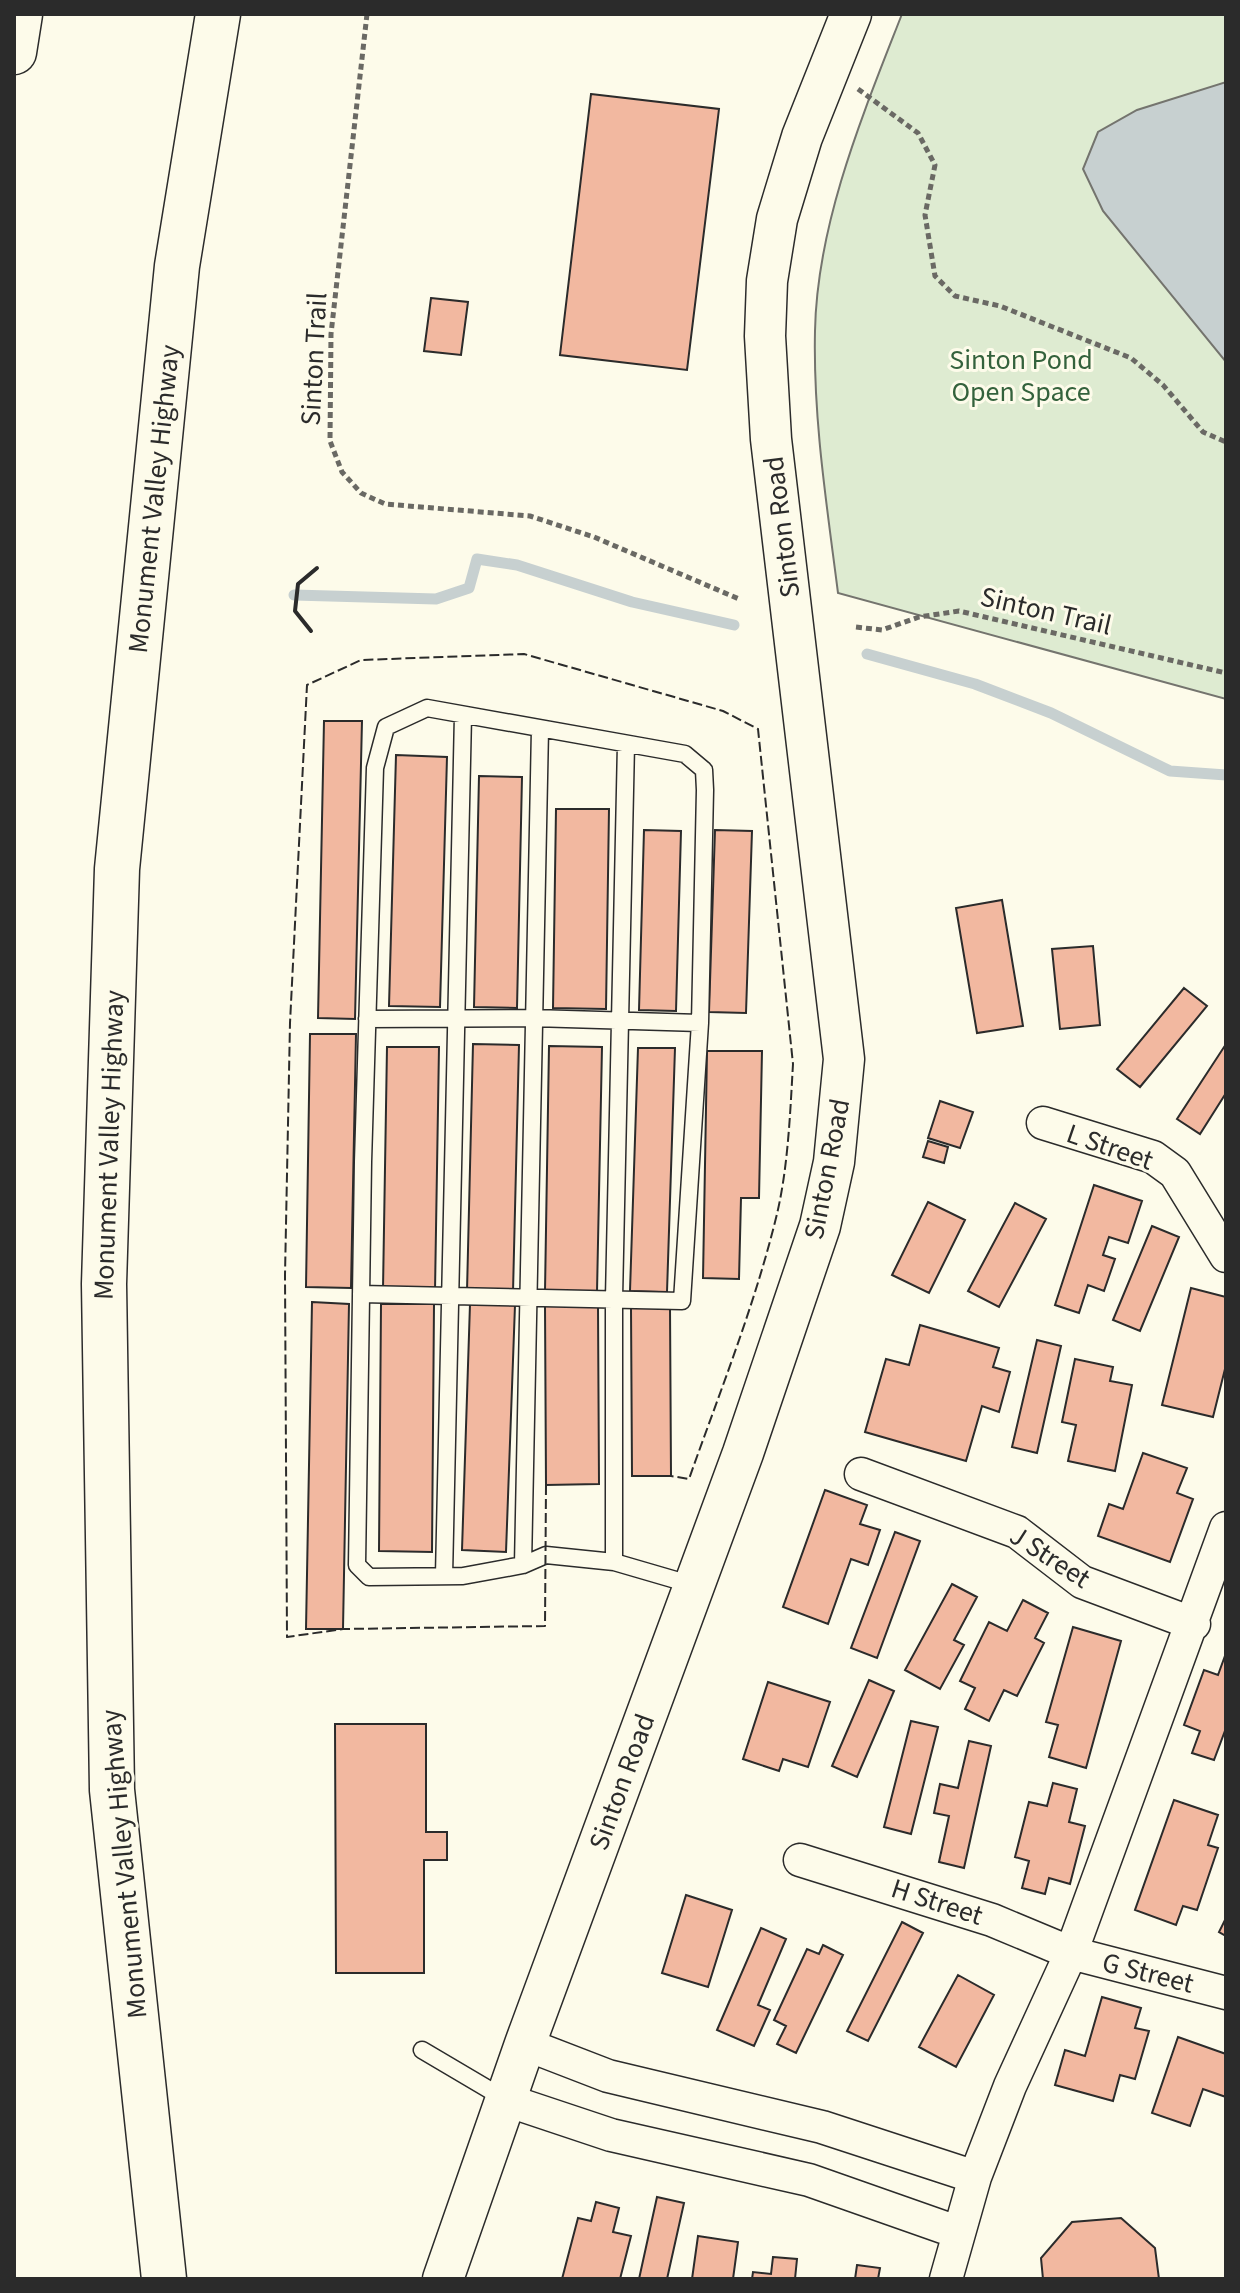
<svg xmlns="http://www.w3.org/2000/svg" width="1240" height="2293" font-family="'Source Sans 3',sans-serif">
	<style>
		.green { fill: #deebd1; stroke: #74746e; stroke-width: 2 }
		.water { fill: #c7d0d0; stroke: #74746e; stroke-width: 2 }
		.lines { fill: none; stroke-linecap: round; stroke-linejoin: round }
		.stream { stroke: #c7d0d0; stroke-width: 11 }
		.building { fill: #f2b8a0; stroke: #2b2b2b; stroke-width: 2 }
		.service-casing { stroke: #2b2b2b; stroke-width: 19 }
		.minor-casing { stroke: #2b2b2b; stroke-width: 35 }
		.tertiary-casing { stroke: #2b2b2b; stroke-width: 43 }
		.motorway-casing { stroke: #2b2b2b; stroke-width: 47 }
		.path { stroke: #6a6964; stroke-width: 5; stroke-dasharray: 6 4; stroke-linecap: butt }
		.service { stroke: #fdfbea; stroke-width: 16 }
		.minor { stroke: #fdfbea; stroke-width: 32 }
		.tertiary { stroke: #fdfbea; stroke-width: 40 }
		.motorway { stroke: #fdfbea; stroke-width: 44 }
		.fence { stroke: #2b2b2b; stroke-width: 2; stroke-dasharray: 10 4; stroke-linecap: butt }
		.wall { stroke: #2b2b2b; stroke-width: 4 }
		.labels { text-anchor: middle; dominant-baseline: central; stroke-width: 6; stroke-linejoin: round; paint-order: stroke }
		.street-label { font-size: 28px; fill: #2b2b2b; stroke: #fdfbea }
		.park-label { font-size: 28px; fill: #34623c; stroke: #fdfbea }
	</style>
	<rect width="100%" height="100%" fill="#fdfbea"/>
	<path class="green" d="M 902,14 L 1226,14 L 1226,699 L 838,593 C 827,506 813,419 815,331 C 817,223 863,114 902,14 Z"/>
	<path class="water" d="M 1226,82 L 1226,362 L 1103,211 L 1083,169 L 1098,132 L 1137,110 Z"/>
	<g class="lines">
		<path class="stream" d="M 294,595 L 436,599 L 469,588 L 477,559 L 517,565 L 632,602 L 734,625
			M 867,654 L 975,684 L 1051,713 L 1170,771 L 1226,775"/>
	</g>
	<path class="building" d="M 591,94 L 719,109 L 687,370 L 560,355 Z
		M 431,298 L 468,302 L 461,355 L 424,351 Z
		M 324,721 L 362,721 L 355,1019 L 318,1018 Z
		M 396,755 L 447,757 L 440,1007 L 389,1006 Z
		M 479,776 L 522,777 L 517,1008 L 474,1007 Z
		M 556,809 L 609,809 L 606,1009 L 553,1008 Z
		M 644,830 L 681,831 L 676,1011 L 639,1010 Z
		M 715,830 L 752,831 L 746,1013 L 709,1012 Z
		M 1002,900 L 1023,1026 L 977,1033 L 956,908 Z
		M 1093,946 L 1100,1025 L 1060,1029 L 1052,949 Z
		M 1184,988 L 1207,1006 L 1140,1087 L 1117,1069 Z
		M 310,1034 L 356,1034 L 351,1288 L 306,1287 Z
		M 473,1044 L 519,1045 L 513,1292 L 467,1291 Z
		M 1226,1044 L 1226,1093 L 1200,1134 L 1177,1119 Z
		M 549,1046 L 602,1047 L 597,1292 L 545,1291 Z
		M 387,1047 L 439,1047 L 435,1291 L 383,1289 Z
		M 638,1048 L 675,1048 L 667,1292 L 630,1291 Z
		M 707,1051 L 762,1051 L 759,1198 L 741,1198 L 739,1279 L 703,1278 Z
		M 940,1101 L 973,1112 L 960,1148 L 928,1138 Z
		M 928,1141 L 948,1147 L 944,1163 L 923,1157 Z
		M 1094,1185 L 1142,1201 L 1128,1243 L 1109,1237 L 1103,1255 L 1115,1259 L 1104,1291 L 1088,1285 L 1079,1313 L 1055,1305 Z
		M 928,1202 L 965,1220 L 929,1293 L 892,1275 Z
		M 1015,1203 L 1046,1219 L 999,1307 L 968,1291 Z
		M 1152,1226 L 1179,1237 L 1140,1331 L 1113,1320 Z
		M 1191,1288 L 1226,1297 L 1226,1365 L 1213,1417 L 1162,1405 Z
		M 312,1302 L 349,1304 L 343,1629 L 306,1629 Z
		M 381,1304 L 434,1304 L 432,1552 L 379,1551 Z
		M 470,1304 L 515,1305 L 506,1552 L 462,1550 Z
		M 545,1306 L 598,1306 L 599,1484 L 546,1485 Z
		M 670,1307 L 671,1476 L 632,1476 L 631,1308 Z
		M 920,1325 L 999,1348 L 993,1367 L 1010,1372 L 999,1412 L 982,1406 L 966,1461 L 865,1432 L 886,1359 L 909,1365 Z
		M 1037,1340 L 1061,1346 L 1037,1453 L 1012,1447 Z
		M 1075,1359 L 1113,1367 L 1110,1381 L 1132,1385 L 1115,1471 L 1068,1461 L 1076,1425 L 1062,1422 Z
		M 1143,1453 L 1187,1468 L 1177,1493 L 1193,1499 L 1170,1562 L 1098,1536 L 1109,1504 L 1123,1509 Z
		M 825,1490 L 867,1505 L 860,1524 L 880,1530 L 868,1565 L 851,1559 L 828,1624 L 783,1607 Z
		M 895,1532 L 920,1541 L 877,1658 L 851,1648 Z
		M 952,1584 L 977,1597 L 954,1640 L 964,1645 L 940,1689 L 905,1670 Z
		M 1023,1600 L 1048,1613 L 1035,1638 L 1044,1643 L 1017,1696 L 1004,1690 L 989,1721 L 965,1709 L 975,1688 L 960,1681 L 989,1622 L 1007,1631 Z
		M 1073,1627 L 1121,1641 L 1086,1768 L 1049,1757 L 1058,1725 L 1046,1722 Z
		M 1226,1653 L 1226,1728 L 1214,1760 L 1192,1753 L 1200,1731 L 1184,1725 L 1204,1670 L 1218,1675 Z
		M 869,1680 L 894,1691 L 857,1777 L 832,1766 Z
		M 768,1682 L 830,1702 L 808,1767 L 783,1759 L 779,1771 L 743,1759 Z
		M 911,1721 L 938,1727 L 911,1834 L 884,1827 Z
		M 335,1724 L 426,1724 L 426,1832 L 447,1832 L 447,1860 L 424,1860 L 424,1973 L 336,1973 Z
		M 969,1741 L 991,1746 L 964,1868 L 939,1862 L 949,1816 L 934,1813 L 940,1784 L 958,1788 Z
		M 1053,1783 L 1077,1789 L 1069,1822 L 1085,1826 L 1070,1884 L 1049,1878 L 1045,1894 L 1022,1888 L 1029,1861 L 1015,1857 L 1029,1802 L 1047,1806 Z
		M 1174,1800 L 1218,1815 L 1208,1845 L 1218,1848 L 1197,1910 L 1183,1906 L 1176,1925 L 1135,1910 Z
		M 686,1895 L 732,1910 L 708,1987 L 662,1973 Z
		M 1226,1918 L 1226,1936 L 1219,1932 Z
		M 902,1922 L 923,1933 L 868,2041 L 847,2031 Z
		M 761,1928 L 786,1939 L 758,2005 L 770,2010 L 754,2046 L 717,2030 Z
		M 823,1945 L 843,1955 L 796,2053 L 777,2044 L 786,2026 L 774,2020 L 807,1949 L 819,1954 Z
		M 958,1975 L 994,1995 L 956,2067 L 919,2047 Z
		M 1102,1997 L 1141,2008 L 1135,2028 L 1149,2031 L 1135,2079 L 1120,2075 L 1113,2101 L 1055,2085 L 1065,2050 L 1085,2056 Z
		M 1178,2037 L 1226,2054 L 1226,2097 L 1203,2089 L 1190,2126 L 1152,2113 Z
		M 657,2197 L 684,2203 L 667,2279 L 639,2279 Z
		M 596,2202 L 619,2208 L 613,2232 L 631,2236 L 620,2279 L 562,2279 L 578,2218 L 591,2221 Z
		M 1121,2218 L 1155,2248 L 1159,2279 L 1043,2279 L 1041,2258 L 1072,2222 Z
		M 698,2236 L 738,2242 L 733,2279 L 692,2279 Z
		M 773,2257 L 797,2259 L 795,2279 L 752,2279 L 753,2272 L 771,2274 Z
		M 857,2265 L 880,2268 L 878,2279 L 855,2279 Z"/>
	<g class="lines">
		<g class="service-casing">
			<path id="service" d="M 367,1019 L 533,1018 L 700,1023
				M 361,1294 L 682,1301 L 700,1023 L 705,790 L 704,770 L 685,754 L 427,708 L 386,727 L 375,768 L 363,1162 L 357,1565 L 369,1577 L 463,1576 L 523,1565 L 546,1555 L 614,1562 L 693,1585
				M 614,1562 L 614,1298 L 626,744
				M 523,1565 L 540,729
				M 444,1576 L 463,715
				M 422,2050 L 505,2099"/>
		</g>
		<g class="minor-casing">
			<path id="minor" d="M 1043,1123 L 1153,1157 L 1175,1173 L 1226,1256
				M 861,1474 L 1017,1532 L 1082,1582 L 1194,1624
				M 800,1860 L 992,1920 L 1071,1953 L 1226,1993
				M 525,2044 L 608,2076 L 822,2127 L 975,2177
				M 506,2100 L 611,2135 L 809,2180 L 957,2232
				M 946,2279 L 975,2177 L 1010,2086 L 1071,1953 L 1226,1528"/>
		</g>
		<g class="tertiary-casing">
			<path id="tertiary" d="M 443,2279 L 525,2044 L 743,1453 L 820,1226 L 834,1162 L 844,1059 L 771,439 L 765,336 L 767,281 L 777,219 L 802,137 L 851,14"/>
		</g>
		<g class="motorway-casing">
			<path id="motorway" d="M 14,52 L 20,14
				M 164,2279 L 112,1790 L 104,1284 L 117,869 L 177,266 L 218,14"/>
		</g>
		<path class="path" d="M 367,14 L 331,334 L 330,441 L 342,472 L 361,493 L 385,504 L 530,516 L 594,537 L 739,599
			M 858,89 L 918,133 L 935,165 L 925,215 L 935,276 L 955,296 L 1000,306 L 1131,358 L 1163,385 L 1203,432 L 1226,442
			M 856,627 L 882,630 L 919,617 L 959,611 L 1226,673"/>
		<use href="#service" class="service"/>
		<use href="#minor" class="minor"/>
		<use href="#tertiary" class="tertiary"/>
		<use href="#motorway" class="motorway"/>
		<path class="fence" d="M 546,1485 L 545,1626 L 343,1629 L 287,1637 L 285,1275 L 290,1023 L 307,685 L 361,660 L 524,654 L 723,711 L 758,729 L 793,1064 C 790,1115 788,1172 775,1222 C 753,1310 719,1394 689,1479 L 671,1476"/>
		<path class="wall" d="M 311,631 L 295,611 L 298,584 L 317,568"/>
	</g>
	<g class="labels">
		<g class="street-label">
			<text transform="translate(314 359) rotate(-87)">Sinton Trail</text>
			<text transform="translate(154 499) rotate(-84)">Monument Valley Highway</text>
			<text transform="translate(782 527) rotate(-97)">Sinton Road</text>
			<text transform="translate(1046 611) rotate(13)">Sinton Trail</text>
			<text transform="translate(109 1145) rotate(-88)">Monument Valley Highway</text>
			<text transform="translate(1110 1147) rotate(19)">L Street</text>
			<text transform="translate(827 1169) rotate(-79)">Sinton Road</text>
			<text transform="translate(1050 1557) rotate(33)">J Street</text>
			<text transform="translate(622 1782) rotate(-70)">Sinton Road</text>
			<text transform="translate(124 1864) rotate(-95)">Monument Valley Highway</text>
			<text transform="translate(937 1902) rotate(18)">H Street</text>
			<text transform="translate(1148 1973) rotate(14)">G Street</text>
		</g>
		<g class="park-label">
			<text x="1021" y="360">Sinton Pond<tspan x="1021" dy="32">Open Space</tspan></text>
		</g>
	</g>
	<rect width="1240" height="2293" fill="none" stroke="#2b2b2b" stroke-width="32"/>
</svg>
